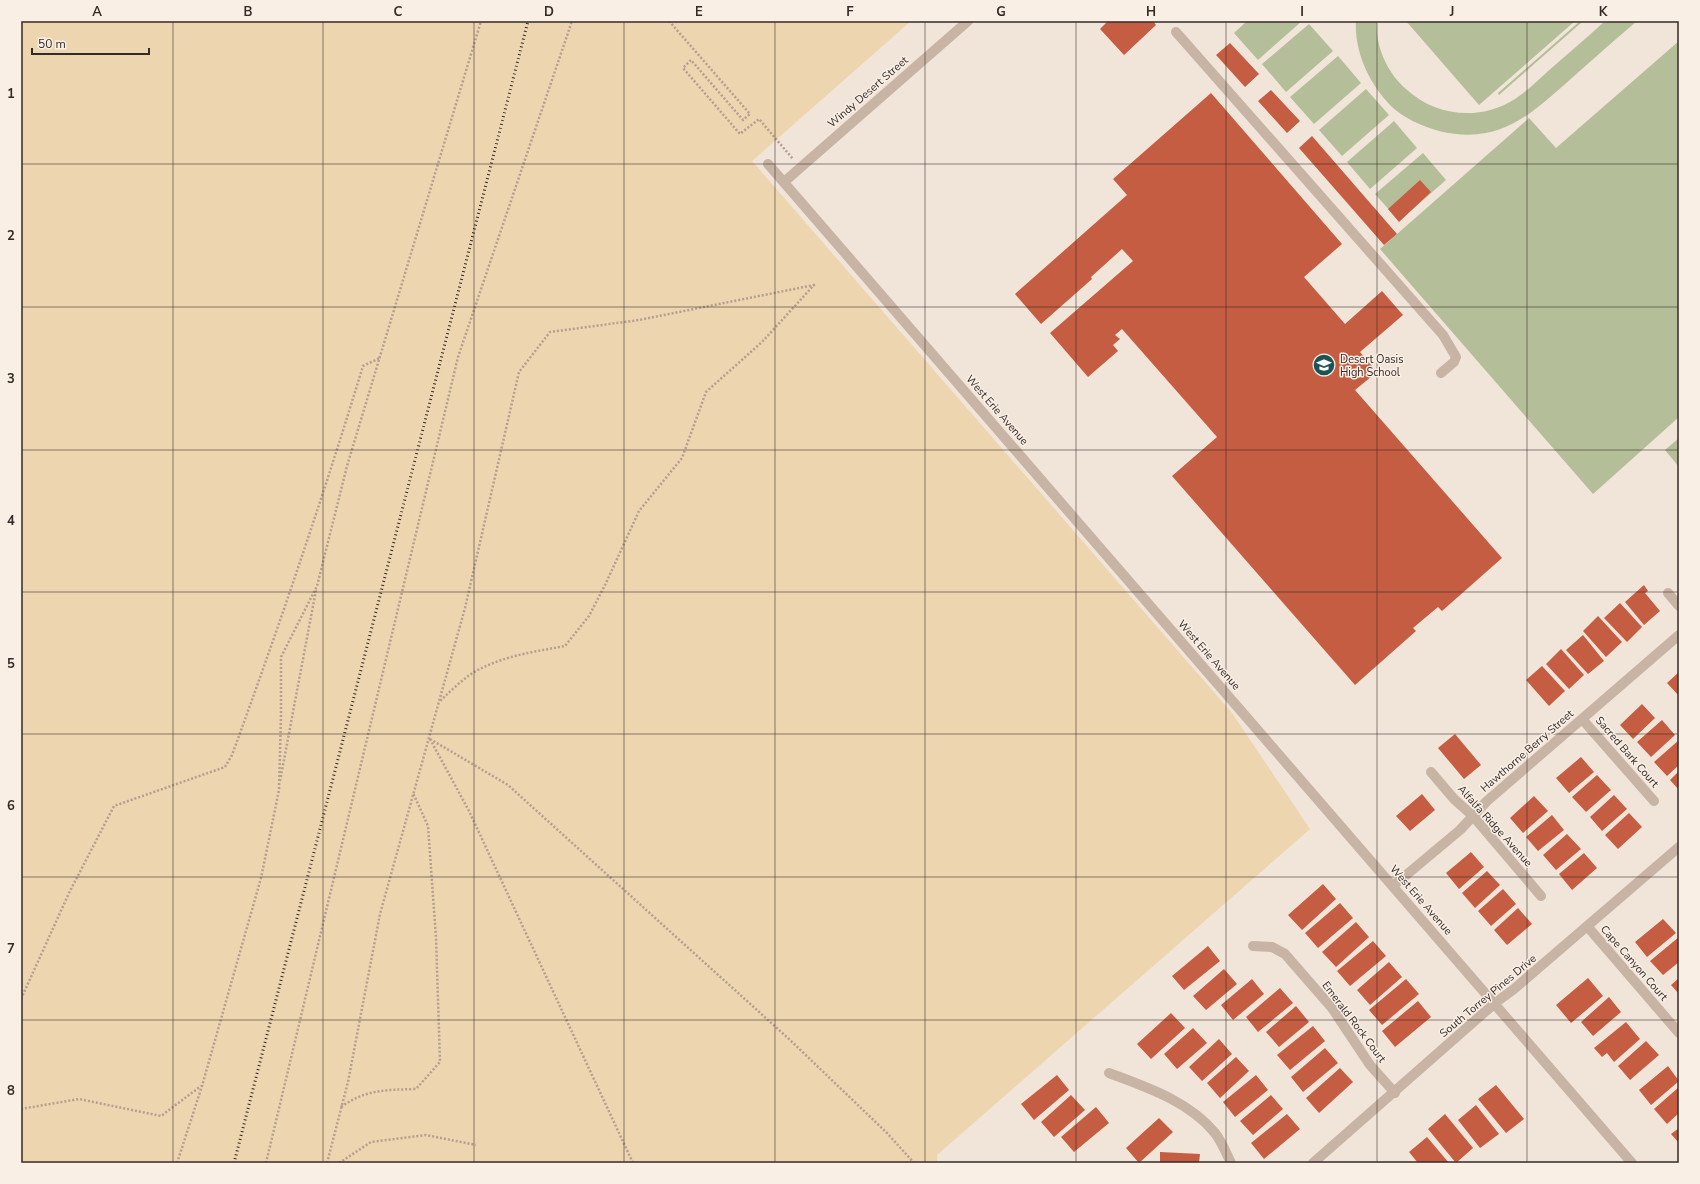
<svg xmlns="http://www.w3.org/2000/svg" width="1700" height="1184" font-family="'Nunito Sans',sans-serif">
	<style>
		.green { fill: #b4bf99 }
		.sand { fill: #edd5af }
		.building { fill: #c55d42 }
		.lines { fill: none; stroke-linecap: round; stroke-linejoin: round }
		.path { stroke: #b49e8f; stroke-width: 2.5; stroke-dasharray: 2 2; stroke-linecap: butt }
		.minor { stroke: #c8b4a5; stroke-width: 10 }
		.rail { stroke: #342a26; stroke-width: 3; stroke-dasharray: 1 3; stroke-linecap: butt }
		.grid { fill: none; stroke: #342a26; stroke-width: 1; stroke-opacity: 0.55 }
		.labels { text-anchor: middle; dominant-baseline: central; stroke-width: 3; stroke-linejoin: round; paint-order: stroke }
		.street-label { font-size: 11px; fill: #342a26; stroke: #f9efe5 }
		.poi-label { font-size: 11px; fill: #342a26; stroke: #f9efe5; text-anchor: start }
		.neatline { fill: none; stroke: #342a26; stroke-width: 1.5 }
		.grid-label { font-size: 13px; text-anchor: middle; font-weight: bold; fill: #342a26 }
	</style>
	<rect width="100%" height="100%" fill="#f1e4d8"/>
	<path class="green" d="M 1247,21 L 1302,21 L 1258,60 L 1234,33 Z
		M 1356,21 L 1377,21 C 1375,46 1387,72 1406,89 C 1436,117 1481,121 1515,99 C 1530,89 1542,76 1555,65 C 1572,50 1589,36 1605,21 L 1637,21 C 1615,40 1594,58 1573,77 C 1531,114 1500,146 1439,131 C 1422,126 1403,118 1391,106 C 1370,85 1354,52 1356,21 Z
		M 1406,21 L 1575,21 L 1479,105 Z
		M 1580,21 L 1582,22 L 1499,95 L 1498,93 Z
		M 1309,24 L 1333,51 L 1286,92 L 1262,64 Z
		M 1679,41 L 1679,417 L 1593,494 L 1380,249 L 1529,118 L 1556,148 Z
		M 1338,56 L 1361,83 L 1314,124 L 1290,97 Z
		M 1366,89 L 1389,115 L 1342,156 L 1319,130 Z
		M 1394,121 L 1417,148 L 1370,189 L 1347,162 Z
		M 1423,153 L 1446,180 L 1399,221 L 1375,194 Z
		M 1679,438 L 1679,467 L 1665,450 Z"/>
	<path class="sand" d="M 21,21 L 911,21 L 752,161 L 1232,713 L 1310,829 L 937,1155 L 937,1163 L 21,1163 Z"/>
	<path class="building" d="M 1108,21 L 1153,21 L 1156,25 L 1124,55 L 1100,29 Z
		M 1230,43 L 1259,74 L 1245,87 L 1216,55 Z
		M 1271,90 L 1300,121 L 1287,133 L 1258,101 Z
		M 1211,93 L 1342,244 L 1304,277 L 1345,324 L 1382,291 L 1403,315 L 1360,352 L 1377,372 L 1355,390 L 1502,558 L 1442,611 L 1438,607 L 1413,628 L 1416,631 L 1355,685 L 1172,476 L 1217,437 L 1122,329 L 1115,335 L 1120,339 L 1113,345 L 1118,351 L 1088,377 L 1050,333 L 1133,261 L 1122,249 L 1091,277 L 1092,279 L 1041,324 L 1015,294 L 1127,195 L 1113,179 Z
		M 1312,136 L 1397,234 L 1384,245 L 1299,148 Z
		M 1420,180 L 1431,192 L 1399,222 L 1388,209 Z
		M 1644,585 L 1648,591 L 1645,593 L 1660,611 L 1644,625 L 1625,602 Z
		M 1620,603 L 1642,627 L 1627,642 L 1604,618 Z
		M 1598,616 L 1622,642 L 1606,657 L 1583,631 Z
		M 1583,635 L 1604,661 L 1588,674 L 1566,650 Z
		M 1561,649 L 1584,675 L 1569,689 L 1546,664 Z
		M 1542,666 L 1565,691 L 1549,706 L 1526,680 Z
		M 1679,672 L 1679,696 L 1667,683 Z
		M 1642,704 L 1655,718 L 1633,739 L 1620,725 Z
		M 1662,720 L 1675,735 L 1651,757 L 1637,742 Z
		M 1455,734 L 1481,765 L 1464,779 L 1438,748 Z
		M 1679,740 L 1679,765 L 1667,776 L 1654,762 Z
		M 1581,757 L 1594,772 L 1569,793 L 1556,778 Z
		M 1679,771 L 1679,790 L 1670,780 Z
		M 1597,775 L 1611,790 L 1586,812 L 1572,797 Z
		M 1422,794 L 1435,810 L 1410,831 L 1396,816 Z
		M 1614,795 L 1627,809 L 1602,831 L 1590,817 Z
		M 1534,796 L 1548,811 L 1523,833 L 1510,818 Z
		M 1629,813 L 1642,827 L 1618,849 L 1605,835 Z
		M 1552,815 L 1564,830 L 1538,851 L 1526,837 Z
		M 1567,834 L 1581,849 L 1556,870 L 1543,855 Z
		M 1471,852 L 1484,867 L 1459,889 L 1446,873 Z
		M 1584,853 L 1597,868 L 1572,890 L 1559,874 Z
		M 1487,871 L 1500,885 L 1475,908 L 1462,893 Z
		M 1323,884 L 1336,899 L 1302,930 L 1288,915 Z
		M 1503,889 L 1516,904 L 1491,926 L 1478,911 Z
		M 1340,903 L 1353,918 L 1318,948 L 1305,933 Z
		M 1518,908 L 1532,924 L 1507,945 L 1494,930 Z
		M 1663,919 L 1676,933 L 1647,957 L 1635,942 Z
		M 1356,922 L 1369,937 L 1336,967 L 1322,952 Z
		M 1679,937 L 1679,962 L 1663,975 L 1650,961 Z
		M 1373,941 L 1386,956 L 1350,986 L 1337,971 Z
		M 1208,946 L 1220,961 L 1184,990 L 1172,976 Z
		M 1389,962 L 1402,977 L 1370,1005 L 1357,990 Z
		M 1224,969 L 1237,984 L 1206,1010 L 1193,996 Z
		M 1588,978 L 1603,996 L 1571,1023 L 1556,1005 Z
		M 1679,978 L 1679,994 L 1671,985 Z
		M 1252,979 L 1264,994 L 1233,1020 L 1221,1005 Z
		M 1406,979 L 1419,994 L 1382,1025 L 1369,1010 Z
		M 1280,988 L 1293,1003 L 1258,1032 L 1246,1017 Z
		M 1609,997 L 1621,1012 L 1593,1036 L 1581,1022 Z
		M 1418,1001 L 1431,1017 L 1395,1047 L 1382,1031 Z
		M 1296,1006 L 1309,1022 L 1279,1047 L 1266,1032 Z
		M 1171,1013 L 1185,1028 L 1151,1059 L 1137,1044 Z
		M 1626,1022 L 1640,1039 L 1614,1062 L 1607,1053 L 1602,1057 L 1594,1048 Z
		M 1313,1026 L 1325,1041 L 1290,1070 L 1277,1055 Z
		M 1193,1028 L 1207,1043 L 1177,1069 L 1164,1054 Z
		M 1219,1039 L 1232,1054 L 1202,1081 L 1189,1067 Z
		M 1646,1041 L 1659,1055 L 1630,1080 L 1618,1066 Z
		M 1325,1048 L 1338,1063 L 1303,1092 L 1291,1077 Z
		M 1236,1057 L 1249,1071 L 1220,1098 L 1207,1083 Z
		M 1668,1066 L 1679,1081 L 1651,1105 L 1639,1090 Z
		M 1340,1068 L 1353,1082 L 1319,1113 L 1306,1098 Z
		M 1057,1075 L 1069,1090 L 1034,1120 L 1021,1104 Z
		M 1256,1075 L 1268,1090 L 1235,1117 L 1223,1102 Z
		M 1496,1085 L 1524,1119 L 1506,1133 L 1478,1099 Z
		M 1679,1087 L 1679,1113 L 1667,1124 L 1654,1109 Z
		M 1071,1095 L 1085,1110 L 1054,1137 L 1041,1122 Z
		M 1271,1095 L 1283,1109 L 1253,1135 L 1240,1121 Z
		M 1476,1105 L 1499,1134 L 1480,1148 L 1458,1120 Z
		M 1096,1107 L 1109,1123 L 1074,1152 L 1061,1137 Z
		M 1287,1114 L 1300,1129 L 1264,1159 L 1251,1143 Z
		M 1445,1114 L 1473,1148 L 1456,1163 L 1428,1129 Z
		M 1159,1118 L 1173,1132 L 1139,1163 L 1126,1148 Z
		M 1679,1128 L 1679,1143 L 1671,1134 Z
		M 1427,1137 L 1449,1163 L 1418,1163 L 1409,1152 Z
		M 1160,1152 L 1200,1154 L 1199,1163 L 1160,1163 Z"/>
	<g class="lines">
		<path class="path" d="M 669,21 L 750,114 L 743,120 L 691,60 L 683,68 L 740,134 L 759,119 L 793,159
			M 430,739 L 508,785 L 789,1039 L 887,1133 L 914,1163
			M 430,739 L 469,811 L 633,1163
			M 280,781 L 316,590
			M 21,999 L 69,893 L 114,806 L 225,767 L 232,755 C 279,627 323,497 363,366 L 380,358
			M 341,1107 C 366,1089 387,1090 416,1089 L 440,1062 L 436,938 L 428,826 L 413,793
			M 21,1109 L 79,1099 L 161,1116 L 201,1086
			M 177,1163 L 202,1086 L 261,878 L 279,790 L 281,715 L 281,657 L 317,586 L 347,466 L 481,21
			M 266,1163 L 458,357 L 572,21
			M 327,1163 L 348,1082 L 380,914 L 465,608 L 519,372 L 550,332 L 639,320 L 814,285 L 762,342 L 706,392 L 682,458 L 639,511 L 606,583 L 589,616 L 565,646 C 538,651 509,655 484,667 C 467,674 453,689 440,701
			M 339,1163 L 371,1142 L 426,1135 L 476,1145"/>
		<path class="minor" d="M 1176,32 L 1443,335 L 1456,357 L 1454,362 L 1441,373
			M 768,164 L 1632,1163
			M 784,182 L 968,21
			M 1668,593 L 1679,606
			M 1582,719 L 1654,801
			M 1431,772 L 1454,799 L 1473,816 L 1541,896
			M 1393,886 L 1460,830 L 1487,801 L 1679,635
			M 1587,926 L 1679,1033
			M 1253,946 L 1272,947 L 1285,954 L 1332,1008 L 1370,1065 L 1395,1093
			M 1109,1073 C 1146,1087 1189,1101 1215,1133 C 1222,1142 1226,1153 1231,1163
			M 1313,1163 L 1495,1003 L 1514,989 L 1679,847"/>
		<path class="rail" d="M 234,1163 L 528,21"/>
	</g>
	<path class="grid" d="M 173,21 L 173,1163M 323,21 L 323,1163M 474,21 L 474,1163M 624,21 L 624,1163M 775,21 L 775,1163M 925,21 L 925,1163M 1076,21 L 1076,1163M 1226,21 L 1226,1163M 1377,21 L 1377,1163M 1527,21 L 1527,1163M 21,164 L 1679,164M 21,307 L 1679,307M 21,450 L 1679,450M 21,592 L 1679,592M 21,734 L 1679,734M 21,877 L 1679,877M 21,1020 L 1679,1020"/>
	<defs>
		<g id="school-disc" transform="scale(1.15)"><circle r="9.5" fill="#1c5455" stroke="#f9efe5"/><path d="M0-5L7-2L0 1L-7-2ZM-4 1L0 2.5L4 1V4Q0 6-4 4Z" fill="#fff"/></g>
	</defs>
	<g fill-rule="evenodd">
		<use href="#school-disc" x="1324" y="365"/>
	</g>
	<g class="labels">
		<g class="street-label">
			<text transform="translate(868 92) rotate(-41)">Windy Desert Street</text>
			<text transform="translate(997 410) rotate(49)">West Erie Avenue</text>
			<text transform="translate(1209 655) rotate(49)">West Erie Avenue</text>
			<text transform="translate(1527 751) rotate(-41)">Hawthorne Berry Street</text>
			<text transform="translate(1627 752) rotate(49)">Sacred Bark Court</text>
			<text transform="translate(1495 826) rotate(48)">Alfalfa Ridge Avenue</text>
			<text transform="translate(1421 900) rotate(49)">West Erie Avenue</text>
			<text transform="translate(1634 963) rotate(49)">Cape Canyon Court</text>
			<text transform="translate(1488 996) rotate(-40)">South Torrey Pines Drive</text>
			<text transform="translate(1354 1022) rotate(53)">Emerald Rock Court</text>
		</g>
		<g class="poi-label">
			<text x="1340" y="359">Desert Oasis<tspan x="1340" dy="13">High School</tspan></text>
		</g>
	</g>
	<rect width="1700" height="1184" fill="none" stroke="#f9efe5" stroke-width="44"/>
	<path d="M32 48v6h117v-6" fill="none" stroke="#342a26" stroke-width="2"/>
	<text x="38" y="48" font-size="12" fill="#342a26" stroke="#f9efe5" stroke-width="3" paint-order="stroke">50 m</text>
	<rect x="22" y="22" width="1656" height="1140" class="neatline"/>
	<g class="grid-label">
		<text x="97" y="16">A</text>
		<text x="248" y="16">B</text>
		<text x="398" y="16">C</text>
		<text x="549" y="16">D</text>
		<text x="699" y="16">E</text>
		<text x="850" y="16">F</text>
		<text x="1001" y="16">G</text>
		<text x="1151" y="16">H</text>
		<text x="1302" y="16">I</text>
		<text x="1452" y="16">J</text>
		<text x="1603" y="16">K</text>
		<text x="11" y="98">1</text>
		<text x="11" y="240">2</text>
		<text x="11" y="383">3</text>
		<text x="11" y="525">4</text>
		<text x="11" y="668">5</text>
		<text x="11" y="810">6</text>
		<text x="11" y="953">7</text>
		<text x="11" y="1095">8</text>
	</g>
</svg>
